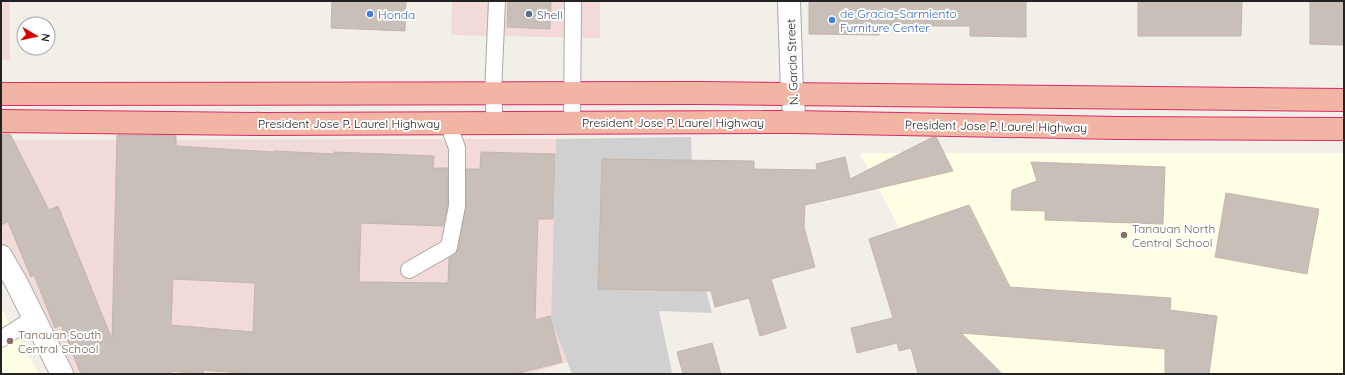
<svg xmlns="http://www.w3.org/2000/svg" width="1345" height="375" font-family="Quicksand,sans-serif">
	<style>
		.commercial { fill: #f2dad9 }
		.education { fill: #ffffe5 }
		.religious { fill: #d0d0d0 }
		.building { fill: #c7bfb8; stroke: #c4b6ab; fill-rule: evenodd }
		.lines { fill: none; stroke-linecap: round; stroke-linejoin: round }
		.service-casing { stroke: #a9a9a9; stroke-width: 18 }
		.minor-casing { stroke: #a9a9a9; stroke-width: 24 }
		.trunk-casing { stroke: #dc2a67; stroke-width: 24 }
		.service { stroke: #fff; stroke-width: 16 }
		.minor { stroke: #fff; stroke-width: 22 }
		.trunk { stroke: #f2b4a3; stroke-width: 22 }
		.shop-dot { fill: #3f7fe0; stroke: #fff; stroke-width: 1.5 }
		.service-dot { fill: #5c6f8a; stroke: #fff; stroke-width: 1.5 }
		.education-dot { fill: #8d6e63; stroke: #fff; stroke-width: 1.5 }
		.labels { text-anchor: middle; dominant-baseline: central; stroke-width: 4; stroke-linejoin: round; paint-order: stroke }
		.shop-label { font-size: 12px; fill: #366cbe; stroke: #fff; text-anchor: start }
		.service-label { font-size: 12px; fill: #4e5e75; stroke: #fff; text-anchor: start }
		.street-label { font-size: 12px; fill: #222; stroke: #fff }
		.education-label { font-size: 12px; fill: #785e54; stroke: #fff; text-anchor: start }
	</style>
	<rect width="100%" height="100%" fill="#f2efe9"/>
	<path class="commercial" d="M 1,1 L 10,1 L 10,60 L 1,60 Z
		M 452,1 L 600,1 L 600,38 L 451,35 Z
		M 556,139 L 551,320 L 567,362 L 529,374 L 71,374 L 1,244 L 1,140 Z"/>
	<path class="education" d="M 860,153 L 1344,153 L 1344,374 L 1005,374 L 946,317 Z
		M 1,308 L 39,374 L 1,374 Z"/>
	<path class="religious" d="M 691,137 L 695,250 L 712,313 L 659,311 L 672,372 L 667,374 L 572,374 L 551,320 L 556,139 Z"/>
	<path class="building" d="M 332,1 L 406,1 L 405,31 L 331,28 Z
		M 508,1 L 551,1 L 550,29 L 507,27 Z
		M 809,1 L 1026,1 L 1026,37 L 970,36 L 970,26 L 880,26 L 879,35 L 809,34 Z
		M 1138,1 L 1242,1 L 1241,36 L 1138,36 Z
		M 1310,1 L 1344,1 L 1344,45 L 1310,44 Z
		M 1,134 L 10,134 L 49,210 L 58,206 L 112,339 L 117,135 L 176,135 L 176,146 L 274,152 L 274,151 L 334,154 L 334,152 L 434,156 L 433,168 L 448,168 L 448,205 L 443,226 L 361,223 L 359,282 L 448,283 L 449,258 L 457,253 L 458,249 L 466,208 L 466,169 L 480,169 L 481,152 L 555,154 L 553,219 L 538,219 L 535,320 L 550,316 L 562,362 L 515,374 L 254,374 L 203,370 L 203,374 L 171,371 L 171,374 L 81,374 L 61,325 L 55,328 L 34,275 L 31,277 L 8,222 L 1,225 ZM 173,279 L 255,283 L 253,332 L 171,325 Z
		M 933,137 L 936,137 L 953,171 L 805,205 L 804,227 L 815,267 L 771,279 L 786,328 L 760,336 L 749,298 L 715,307 L 711,291 L 598,289 L 602,159 L 754,161 L 754,169 L 817,170 L 816,164 L 845,157 L 850,179 Z
		M 1031,162 L 1165,167 L 1163,224 L 1045,220 L 1045,211 L 1011,210 L 1012,190 L 1037,181 Z
		M 1226,193 L 1319,209 L 1307,274 L 1215,257 Z
		M 969,205 L 1010,287 L 1171,298 L 1170,310 L 1217,316 L 1209,374 L 1165,374 L 1165,349 L 961,333 L 1002,374 L 918,374 L 911,348 L 899,351 L 897,343 L 857,353 L 851,328 L 893,318 L 869,239 Z
		M 712,343 L 721,374 L 683,374 L 677,352 Z"/>
	<g class="lines">
		<g class="service-casing">
			<path id="service" d="M 572,122 L 573,1
				M 495,123 L 493,93 L 497,1
				M 409,270 L 449,247 L 457,206 L 457,148 L 448,123
				M 1,339 L 34,318"/>
		</g>
		<g class="minor-casing">
			<path id="minor" d="M 789,1 L 792,94 L 795,122
				M 1,256 L 16,282 L 62,374"/>
		</g>
		<g class="trunk-casing">
			<path id="trunk" d="M 1,94 L 699,93 L 1344,100
				M 1,121 L 265,124 L 795,122 L 1117,128 L 1344,129"/>
		</g>
		<use href="#service" class="service"/>
		<use href="#minor" class="minor"/>
		<use href="#trunk" class="trunk"/>
	</g>
	<g class="shop-dot">
		<circle cx="370" cy="14" r="4"/>
		<circle cx="832" cy="20" r="4"/>
	</g>
	<circle class="service-dot" cx="529" cy="14" r="4"/>
	<g class="education-dot">
		<circle cx="1124" cy="235" r="4"/>
		<circle cx="10" cy="341" r="4"/>
	</g>
	<g class="labels">
		<g class="shop-label">
			<text x="840" y="13">de Gracia–Sarmiento<tspan x="840" dy="14">Furniture Center</tspan></text>
			<text x="378" y="14">Honda</text>
		</g>
		<g class="service-label">
			<text x="537" y="14">Shell</text>
		</g>
		<g class="street-label">
			<text transform="translate(792 62) rotate(-92)">N. Garcia Street</text>
			<text x="673" y="122">President Jose P. Laurel Highway</text>
			<text x="349" y="123">President Jose P. Laurel Highway</text>
			<text transform="translate(996 126) rotate(1)">President Jose P. Laurel Highway</text>
		</g>
		<g class="education-label">
			<text x="1132" y="228">Tanauan North<tspan x="1132" dy="14">Central School</tspan></text>
			<text x="18" y="334">Tanauan South<tspan x="18" dy="14">Central School</tspan></text>
		</g>
	</g>
	<rect width="1345" height="375" fill="none" stroke="#222222" stroke-width="4"/>
	<g transform="translate(36 36) rotate(99)"><circle r="19" fill="#ffffff" stroke="#a7a7a7"/>
	<path d="M0-3L7 15L0 10L-7 15Z" fill="#d40000"/>
	<text y="-6" font-size="11" font-weight="bold" text-anchor="middle" fill="#222222">N</text>
	</g>
</svg>
